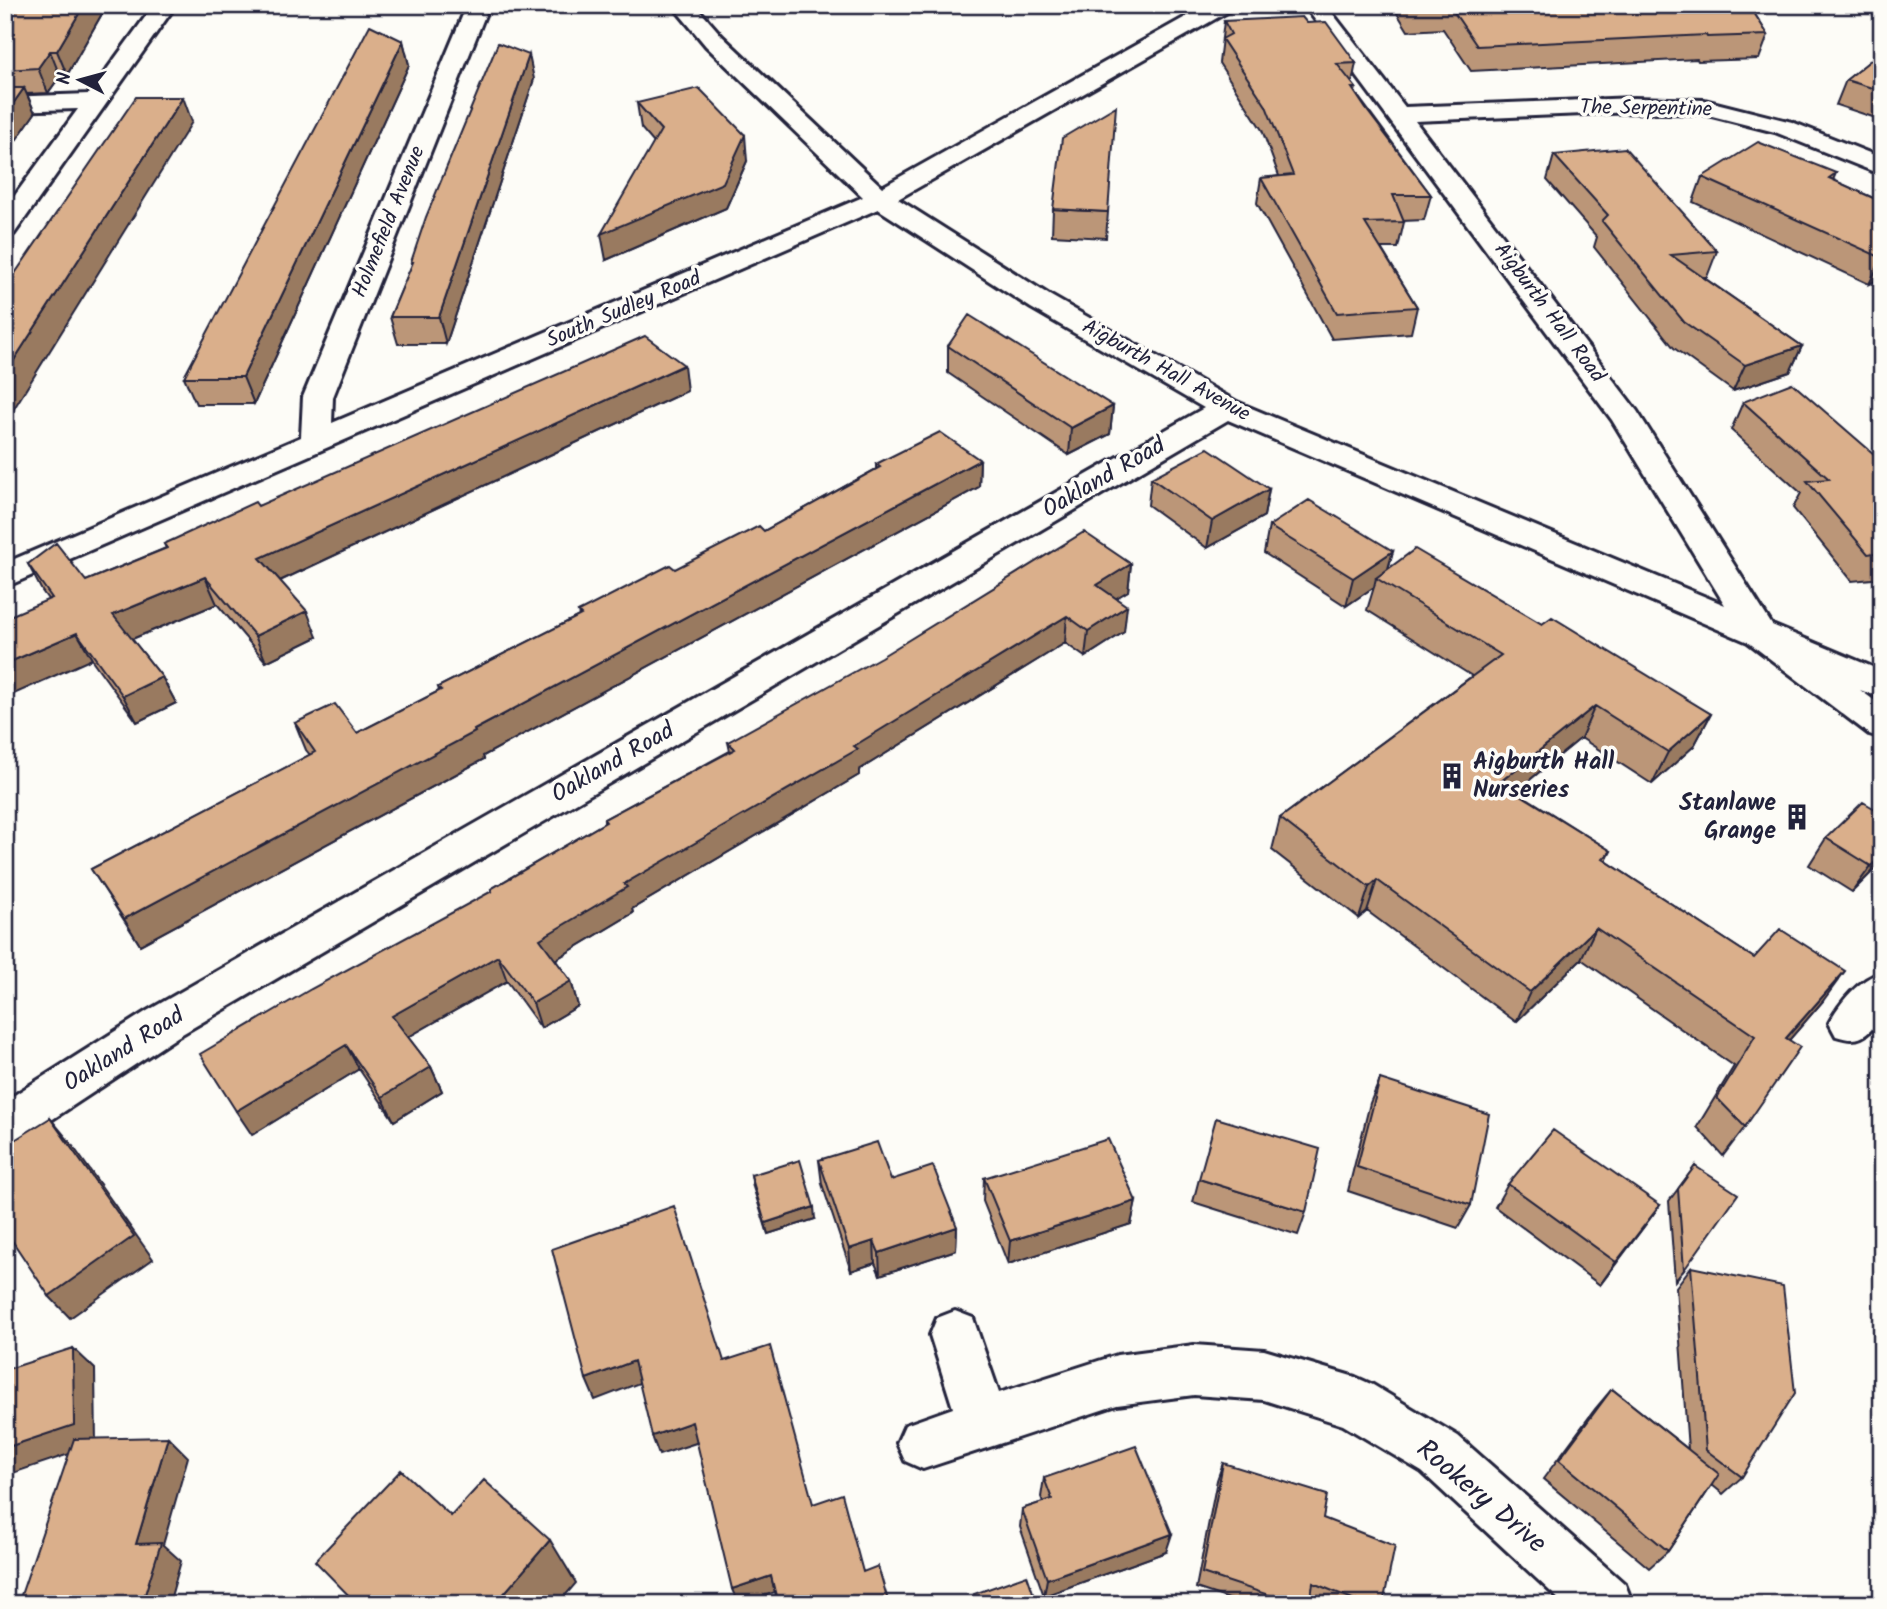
<svg xmlns="http://www.w3.org/2000/svg" width="1887" height="1609" font-family="Kalam,sans-serif">
	<style>
		.lines { fill: none; stroke-linecap: round; stroke-linejoin: round }
		.minor-casing { stroke: #22223b; stroke-width: 6 }
		.minor { fill: #fdfcf7; fill-rule: evenodd }
		.wall { fill: #bb9678; stroke: #22223b; stroke-width: 2 }
		.shaded-wall { fill: #997a61; stroke: #22223b; stroke-width: 2 }
		.building { fill: #daaf8b; stroke: #22223b; stroke-width: 2 }
		.labels { text-anchor: middle; dominant-baseline: central; stroke-width: 7; stroke-linejoin: round; paint-order: stroke }
		.far-street-label { font-size: 21px; fill: #22223b; stroke: #fdfcf7 }
		.street-label { font-size: 24px; fill: #22223b; stroke: #fdfcf7 }
		.poi-label { font-size: 24px; font-weight: bold; fill: #22223b; stroke: #fdfcf7; text-anchor: start }
		.near-street-label { font-size: 28px; fill: #22223b; stroke: #fdfcf7 }
	</style>
	<rect width="100%" height="100%" fill="#fdfcf7"/>
	<filter id="ink" filterUnits="userSpaceOnUse"><feTurbulence type="fractalNoise" baseFrequency=".0143" numOctaves="2"/><feDisplacementMap in="SourceGraphic" scale="14" xChannelSelector="R" yChannelSelector="G"/><feConvolveMatrix kernelMatrix="1 2 1 2 8 2 1 2 1" color-interpolation-filters="sRGB"/></filter>
	<g filter="url(#ink)">
		<g class="lines">
			<g class="minor-casing">
				<path id="minor" d="M 154,5 L 176,5 L 14,234 L 5,236 L 5,209 L 78,109 L 5,111 L 5,97 L 89,94 Z
					M 467,5 L 489,5 L 333,397 L 332,423 L 863,197 L 706,46 L 672,5 L 695,5 L 722,36 L 882,187 L 1207,5 L 1234,5 L 1231,10 L 898,199 L 1051,296 L 1237,402 L 1725,605 L 1612,420 L 1304,5 L 1326,5 L 1405,107 L 1634,98 L 1704,100 L 1792,122 L 1882,158 L 1882,175 L 1775,132 L 1704,114 L 1634,112 L 1415,121 L 1637,411 L 1772,625 L 1882,671 L 1882,698 L 1860,690 L 1882,706 L 1882,738 L 1869,734 L 1748,642 L 1228,420 L 177,1037 L 21,1140 L 5,1146 L 5,1101 L 147,1011 L 1204,408 L 1031,308 L 878,209 L 5,587 L 5,563 L 301,437 L 303,397 Z
					M 1882,972 L 1882,1018 C 1866,1036 1860,1044 1836,1036 L 1829,1023 C 1840,1002 1859,979 1882,972 Z
					M 955,1311 L 973,1318 L 999,1393 L 1117,1355 L 1194,1345 L 1264,1350 L 1355,1377 L 1373,1385 L 1458,1436 L 1625,1584 L 1633,1604 L 1564,1604 L 1422,1472 L 1343,1425 L 1264,1400 L 1194,1395 L 1117,1405 L 923,1469 L 905,1461 L 897,1443 L 905,1425 L 953,1408 L 930,1335 L 937,1318 Z"/>
			</g>
			<use href="#minor" class="minor"/>
		</g>
		<path class="wall" d="M 5,5 L 107,5 L 67,75 L 60,76 L 48,93 L 27,94 L 35,113 L 5,155 Z
			M 1392,5 L 1749,5 L 1768,35 L 1759,59 L 1698,61 L 1697,59 L 1471,71 L 1443,29 L 1408,31 Z
			M 1850,5 L 1882,5 L 1882,17 Z
			M 1224,21 L 1307,23 L 1356,63 L 1352,83 L 1356,88 L 1355,92 L 1431,195 L 1424,220 L 1403,221 L 1404,222 L 1398,248 L 1381,248 L 1417,307 L 1411,333 L 1332,339 L 1257,203 L 1261,178 L 1279,176 L 1262,130 L 1219,63 Z
			M 403,41 L 409,65 L 254,404 L 196,404 L 184,377 Z
			M 1882,51 L 1882,120 L 1836,105 L 1846,80 Z
			M 534,79 L 446,344 L 398,344 L 390,317 L 412,265 L 411,262 Z
			M 637,103 L 747,161 L 726,208 L 606,260 L 654,143 L 641,128 Z
			M 1554,155 L 1717,251 L 1707,277 L 1703,277 L 1802,346 L 1790,372 L 1733,391 L 1674,348 L 1594,247 L 1597,237 L 1547,180 Z
			M 1836,173 L 1833,180 L 1882,202 L 1882,283 L 1875,281 L 1869,284 L 1693,202 L 1702,177 Z
			M 1053,209 L 1108,212 L 1106,238 L 1052,235 Z
			M 948,346 L 1113,406 L 1110,434 L 1069,455 L 948,373 Z
			M 687,391 L 280,581 L 317,637 L 266,662 L 217,604 L 132,639 L 162,677 L 176,703 L 137,722 L 42,591 L 28,564 L 86,581 L 166,548 L 164,544 L 258,506 Z
			M 1743,402 L 1882,461 L 1882,578 L 1852,581 L 1793,508 L 1801,493 L 1731,430 Z
			M 980,460 L 979,487 L 483,756 L 484,759 L 140,945 L 91,869 L 310,755 L 306,750 L 295,723 L 357,733 L 439,691 L 438,687 L 579,616 L 578,612 L 764,531 L 876,469 L 876,464 Z
			M 1151,478 L 1269,489 L 1264,516 L 1207,548 L 1148,505 Z
			M 1269,526 L 1393,551 L 1388,570 L 1542,624 L 1711,714 L 1694,746 L 1652,784 L 1581,738 L 1516,791 L 1611,851 L 1606,861 L 1754,958 L 1823,1001 L 1789,1040 L 1745,1127 L 1723,1156 L 1697,1127 L 1734,1066 L 1581,959 L 1516,1022 L 1367,911 L 1359,918 L 1272,850 L 1280,818 L 1472,676 L 1367,610 L 1374,587 L 1346,606 L 1264,553 Z
			M 1131,564 L 1128,591 L 1116,598 L 1124,632 L 1085,657 L 1065,643 L 859,770 L 859,775 L 632,909 L 633,913 L 555,960 L 571,981 L 578,1006 L 541,1028 L 507,981 L 408,1037 L 431,1067 L 442,1091 L 394,1121 L 359,1069 L 252,1135 L 491,891 L 491,889 L 604,823 L 604,819 L 730,751 L 728,742 Z
			M 1882,813 L 1882,862 L 1852,892 L 1809,865 L 1826,838 Z
			M 1380,1079 L 1471,1205 L 1458,1228 L 1348,1191 L 1370,1103 Z
			M 819,1160 L 891,1180 L 957,1227 L 956,1250 L 880,1275 L 875,1263 L 851,1271 L 822,1184 Z
			M 1695,1166 L 1684,1270 L 1675,1281 L 1669,1201 Z
			M 751,1175 L 815,1219 L 768,1234 L 753,1187 Z
			M 984,1178 L 1136,1201 L 1131,1224 L 1008,1264 L 983,1201 Z
			M 1199,1179 L 1306,1212 L 1298,1235 L 1193,1202 Z
			M 1508,1184 L 1660,1205 L 1600,1285 L 1495,1207 Z
			M 1691,1267 L 1742,1477 L 1723,1494 L 1712,1485 L 1668,1551 L 1649,1568 L 1543,1479 L 1595,1409 L 1612,1389 L 1688,1449 L 1676,1287 Z
			M 1223,1463 L 1323,1518 L 1383,1604 L 1320,1604 L 1311,1600 L 1310,1604 L 1244,1604 L 1196,1588 L 1217,1480 Z
			M 1044,1478 L 1166,1552 L 1044,1596 L 1020,1527 L 1022,1509 L 1043,1502 L 1041,1497 Z"/>
		<path class="shaded-wall" d="M 84,5 L 107,5 L 67,75 L 57,51 Z
			M 403,41 L 409,65 L 254,404 L 243,377 Z
			M 50,51 L 60,76 L 48,93 L 38,68 Z
			M 529,55 L 534,79 L 446,344 L 439,317 Z
			M 24,88 L 35,113 L 6,155 L 5,115 Z
			M 183,97 L 192,122 L 5,423 L 5,374 Z
			M 745,135 L 747,161 L 726,208 L 606,260 L 601,234 Z
			M 1882,258 L 1882,267 L 1875,281 L 1869,284 Z
			M 1802,346 L 1790,372 L 1733,391 L 1745,365 Z
			M 684,365 L 687,391 L 271,585 L 260,558 Z
			M 1113,406 L 1110,434 L 1069,455 L 1071,428 Z
			M 980,460 L 979,487 L 483,756 L 484,759 L 140,945 L 124,919 L 474,730 Z
			M 1269,489 L 1264,516 L 1207,548 L 1212,521 Z
			M 1393,551 L 1385,579 L 1376,578 L 1374,587 L 1346,606 L 1353,578 Z
			M 1131,564 L 1128,591 L 1095,611 L 1097,585 Z
			M 205,577 L 217,604 L 127,641 L 113,615 Z
			M 1127,606 L 1124,632 L 1085,657 L 1088,631 Z
			M 307,611 L 317,637 L 266,662 L 255,636 Z
			M 1067,616 L 1065,643 L 859,770 L 859,775 L 632,909 L 633,913 L 548,964 L 540,939 L 624,884 Z
			M 77,633 L 92,659 L 5,698 L 5,664 Z
			M 162,677 L 176,703 L 137,722 L 123,696 Z
			M 1595,706 L 1581,738 L 1488,814 L 1500,782 Z
			M 1711,714 L 1694,746 L 1652,784 L 1668,752 Z
			M 1882,855 L 1882,862 L 1852,892 L 1871,866 Z
			M 1377,880 L 1367,911 L 1359,918 L 1369,887 Z
			M 1596,928 L 1581,959 L 1516,1022 L 1530,992 Z
			M 498,956 L 507,981 L 403,1040 L 392,1016 Z
			M 1845,971 L 1823,1001 L 1765,1068 L 1786,1038 Z
			M 571,981 L 578,1006 L 541,1028 L 533,1003 Z
			M 346,1045 L 359,1069 L 252,1135 L 236,1111 Z
			M 431,1067 L 442,1091 L 394,1121 L 382,1097 Z
			M 50,1118 L 70,1142 L 153,1259 L 70,1318 L 49,1296 Z
			M 1136,1201 L 1131,1224 L 1008,1264 L 1010,1241 Z
			M 1660,1205 L 1643,1228 L 1600,1285 L 1616,1262 Z
			M 814,1207 L 815,1219 L 768,1234 L 765,1223 Z
			M 957,1227 L 956,1250 L 880,1275 L 879,1253 Z
			M 874,1241 L 875,1263 L 851,1271 L 849,1249 Z
			M 73,1348 L 95,1369 L 96,1445 L 10,1474 L 5,1471 L 5,1448 Z
			M 634,1361 L 642,1382 L 595,1400 L 586,1379 Z
			M 692,1422 L 699,1442 L 659,1455 L 652,1436 Z
			M 168,1437 L 188,1457 L 163,1545 L 181,1561 L 169,1604 L 142,1604 L 136,1544 Z
			M 1172,1534 L 1166,1552 L 1044,1596 L 1047,1579 Z
			M 550,1540 L 576,1583 L 558,1604 L 495,1604 Z
			M 771,1576 L 775,1592 L 743,1604 L 738,1604 L 732,1589 Z"/>
		<path class="building" d="M 5,5 L 84,5 L 57,51 L 50,51 L 38,68 L 5,70 Z
			M 1413,5 L 1442,5 L 1413,6 Z
			M 1449,5 L 1749,5 L 1768,35 L 1707,37 L 1706,35 L 1477,46 Z
			M 1302,17 L 1307,23 L 1326,22 L 1356,63 L 1337,64 L 1356,88 L 1352,88 L 1366,109 L 1431,195 L 1393,195 L 1404,222 L 1365,223 L 1417,307 L 1337,313 L 1261,178 L 1293,175 L 1266,106 L 1222,39 L 1231,34 L 1224,21 Z
			M 370,25 L 403,41 L 243,377 L 184,377 Z
			M 498,43 L 529,55 L 439,317 L 390,317 L 413,262 L 411,262 L 426,217 Z
			M 1882,51 L 1882,91 L 1846,80 Z
			M 5,88 L 24,88 L 5,115 Z
			M 699,88 L 745,135 L 723,183 L 601,234 L 661,130 L 637,103 Z
			M 136,97 L 183,97 L 5,374 L 5,288 Z
			M 1116,106 L 1108,212 L 1053,209 L 1062,138 Z
			M 1758,142 L 1836,173 L 1829,178 L 1882,202 L 1882,258 L 1702,177 Z
			M 1625,148 L 1717,251 L 1671,255 L 1802,346 L 1745,365 L 1684,322 L 1602,221 L 1608,215 L 1554,155 Z
			M 969,315 L 1113,406 L 1071,428 L 948,346 Z
			M 645,336 L 684,365 L 260,558 L 307,611 L 255,636 L 205,577 L 113,615 L 162,677 L 123,696 L 77,633 L 5,664 L 5,618 L 52,598 L 28,564 L 56,543 L 86,581 L 167,548 L 164,544 L 255,502 L 258,506 Z
			M 1792,383 L 1882,461 L 1882,552 L 1868,554 L 1807,481 L 1829,479 L 1743,402 Z
			M 940,432 L 980,460 L 474,730 L 475,732 L 124,919 L 91,869 L 315,752 L 295,723 L 335,704 L 357,733 L 441,690 L 438,687 L 581,615 L 578,612 L 670,565 L 675,569 L 759,526 L 764,531 L 880,467 L 876,464 Z
			M 1208,448 L 1269,489 L 1212,521 L 1151,478 Z
			M 1309,500 L 1393,551 L 1353,578 L 1269,526 Z
			M 1084,532 L 1131,564 L 1097,585 L 1127,606 L 1088,631 L 1067,616 L 854,746 L 858,749 L 624,884 L 627,887 L 540,939 L 571,981 L 533,1003 L 498,956 L 392,1016 L 431,1067 L 382,1097 L 346,1045 L 236,1111 L 200,1054 L 311,989 L 492,891 L 491,889 L 606,822 L 604,819 L 735,749 L 728,742 L 881,657 Z
			M 1415,549 L 1542,624 L 1552,617 L 1711,714 L 1668,752 L 1595,706 L 1500,782 L 1611,851 L 1603,859 L 1754,958 L 1780,929 L 1845,971 L 1786,1038 L 1800,1047 L 1745,1127 L 1717,1098 L 1755,1036 L 1596,928 L 1530,992 L 1377,880 L 1369,887 L 1280,818 L 1501,655 L 1376,578 Z
			M 1863,802 L 1882,813 L 1882,855 L 1871,866 L 1826,838 Z
			M 1380,1079 L 1489,1114 L 1471,1205 L 1357,1167 Z
			M 50,1118 L 134,1236 L 49,1296 L 5,1230 L 5,1146 Z
			M 1216,1118 L 1320,1149 L 1306,1212 L 1199,1179 Z
			M 1553,1130 L 1660,1205 L 1616,1262 L 1508,1184 Z
			M 1108,1139 L 1136,1201 L 1010,1241 L 984,1178 Z
			M 877,1142 L 891,1180 L 933,1166 L 957,1227 L 879,1253 L 874,1241 L 849,1249 L 819,1160 Z
			M 800,1160 L 814,1207 L 765,1223 L 751,1175 Z
			M 1695,1166 L 1738,1194 L 1684,1270 L 1678,1189 Z
			M 674,1206 L 724,1361 L 770,1346 L 813,1504 L 842,1494 L 863,1572 L 878,1566 L 889,1604 L 778,1604 L 771,1576 L 732,1589 L 692,1422 L 652,1436 L 634,1361 L 586,1379 L 552,1249 Z
			M 1691,1267 L 1783,1286 L 1795,1393 L 1742,1477 L 1706,1450 Z
			M 73,1348 L 74,1425 L 5,1448 L 5,1370 Z
			M 1612,1389 L 1719,1474 L 1668,1551 L 1559,1460 Z
			M 168,1437 L 136,1544 L 161,1543 L 142,1604 L 18,1604 L 74,1439 Z
			M 1136,1446 L 1172,1534 L 1047,1579 L 1022,1509 L 1052,1499 L 1044,1478 Z
			M 1223,1463 L 1327,1495 L 1323,1518 L 1395,1546 L 1383,1604 L 1365,1604 L 1313,1583 L 1310,1604 L 1296,1604 L 1202,1573 Z
			M 401,1470 L 451,1516 L 484,1480 L 550,1540 L 495,1604 L 357,1604 L 315,1561 Z
			M 1027,1575 L 1037,1604 L 963,1604 L 976,1599 L 974,1594 Z"/>
	</g>
	<defs>
		<g id="building-bare" transform="scale(2.1)"><path d="M-4-6H4V6H1V3H-1V6H-4ZM-2.5-4.3h1.7v1.8h-1.7ZM.8-4.3h1.7v1.8H.8ZM-2.5-1h1.7V.8h-1.7ZM.8-1h1.7V.8H.8Z" fill="#22223b" stroke="#fdfcf7" stroke-width="2.5" paint-order="stroke"/></g>
	</defs>
	<g fill-rule="evenodd">
		<use href="#building-bare" x="1452" y="776"/>
		<use href="#building-bare" x="1797" y="817"/>
	</g>
	<g class="labels">
		<g class="far-street-label">
			<text transform="translate(1646 109) rotate(1)">The Serpentine</text>
			<text transform="translate(389 222) rotate(-68)">Holmefield Avenue</text>
			<text transform="translate(624 310) rotate(-23)">South Sudley Road</text>
			<text transform="translate(1549 313) rotate(53)">Aigburth Hall Road</text>
			<text transform="translate(1166 371) rotate(29)">Aigburth Hall Avenue</text>
		</g>
		<g class="street-label">
			<text transform="translate(1104 478) rotate(-30)">Oakland Road</text>
			<text transform="translate(613 763) rotate(-30)">Oakland Road</text>
			<text transform="translate(124 1050) rotate(-32)">Oakland Road</text>
		</g>
		<g class="poi-label">
			<text x="1473" y="762">Aigburth Hall<tspan x="1473" dy="28">Nurseries</tspan></text>
			<text x="1776" y="803" text-anchor="end">Stanlawe<tspan x="1776" dy="28">Grange</tspan></text>
		</g>
		<g class="near-street-label">
			<text transform="translate(1481 1497) rotate(40)">Rookery Drive</text>
		</g>
	</g>
	<rect width="1887" height="1609" fill="none" stroke="#fdfcf7" stroke-width="28"/>
	<rect x="14" y="14" width="1859" height="1581" fill="none" stroke="#22223b" stroke-width="2.5" filter="url(#ink)"/>
	<g transform="translate(80 80) rotate(276)" stroke="#fdfcf7" stroke-width="5" paint-order="stroke">
	<path d="M0-5L12 26L0 18L-12 26Z" fill="#22223b"/>
	<text y="-10" font-size="19" font-weight="bold" text-anchor="middle" fill="#22223b">N</text>
	</g>
</svg>
